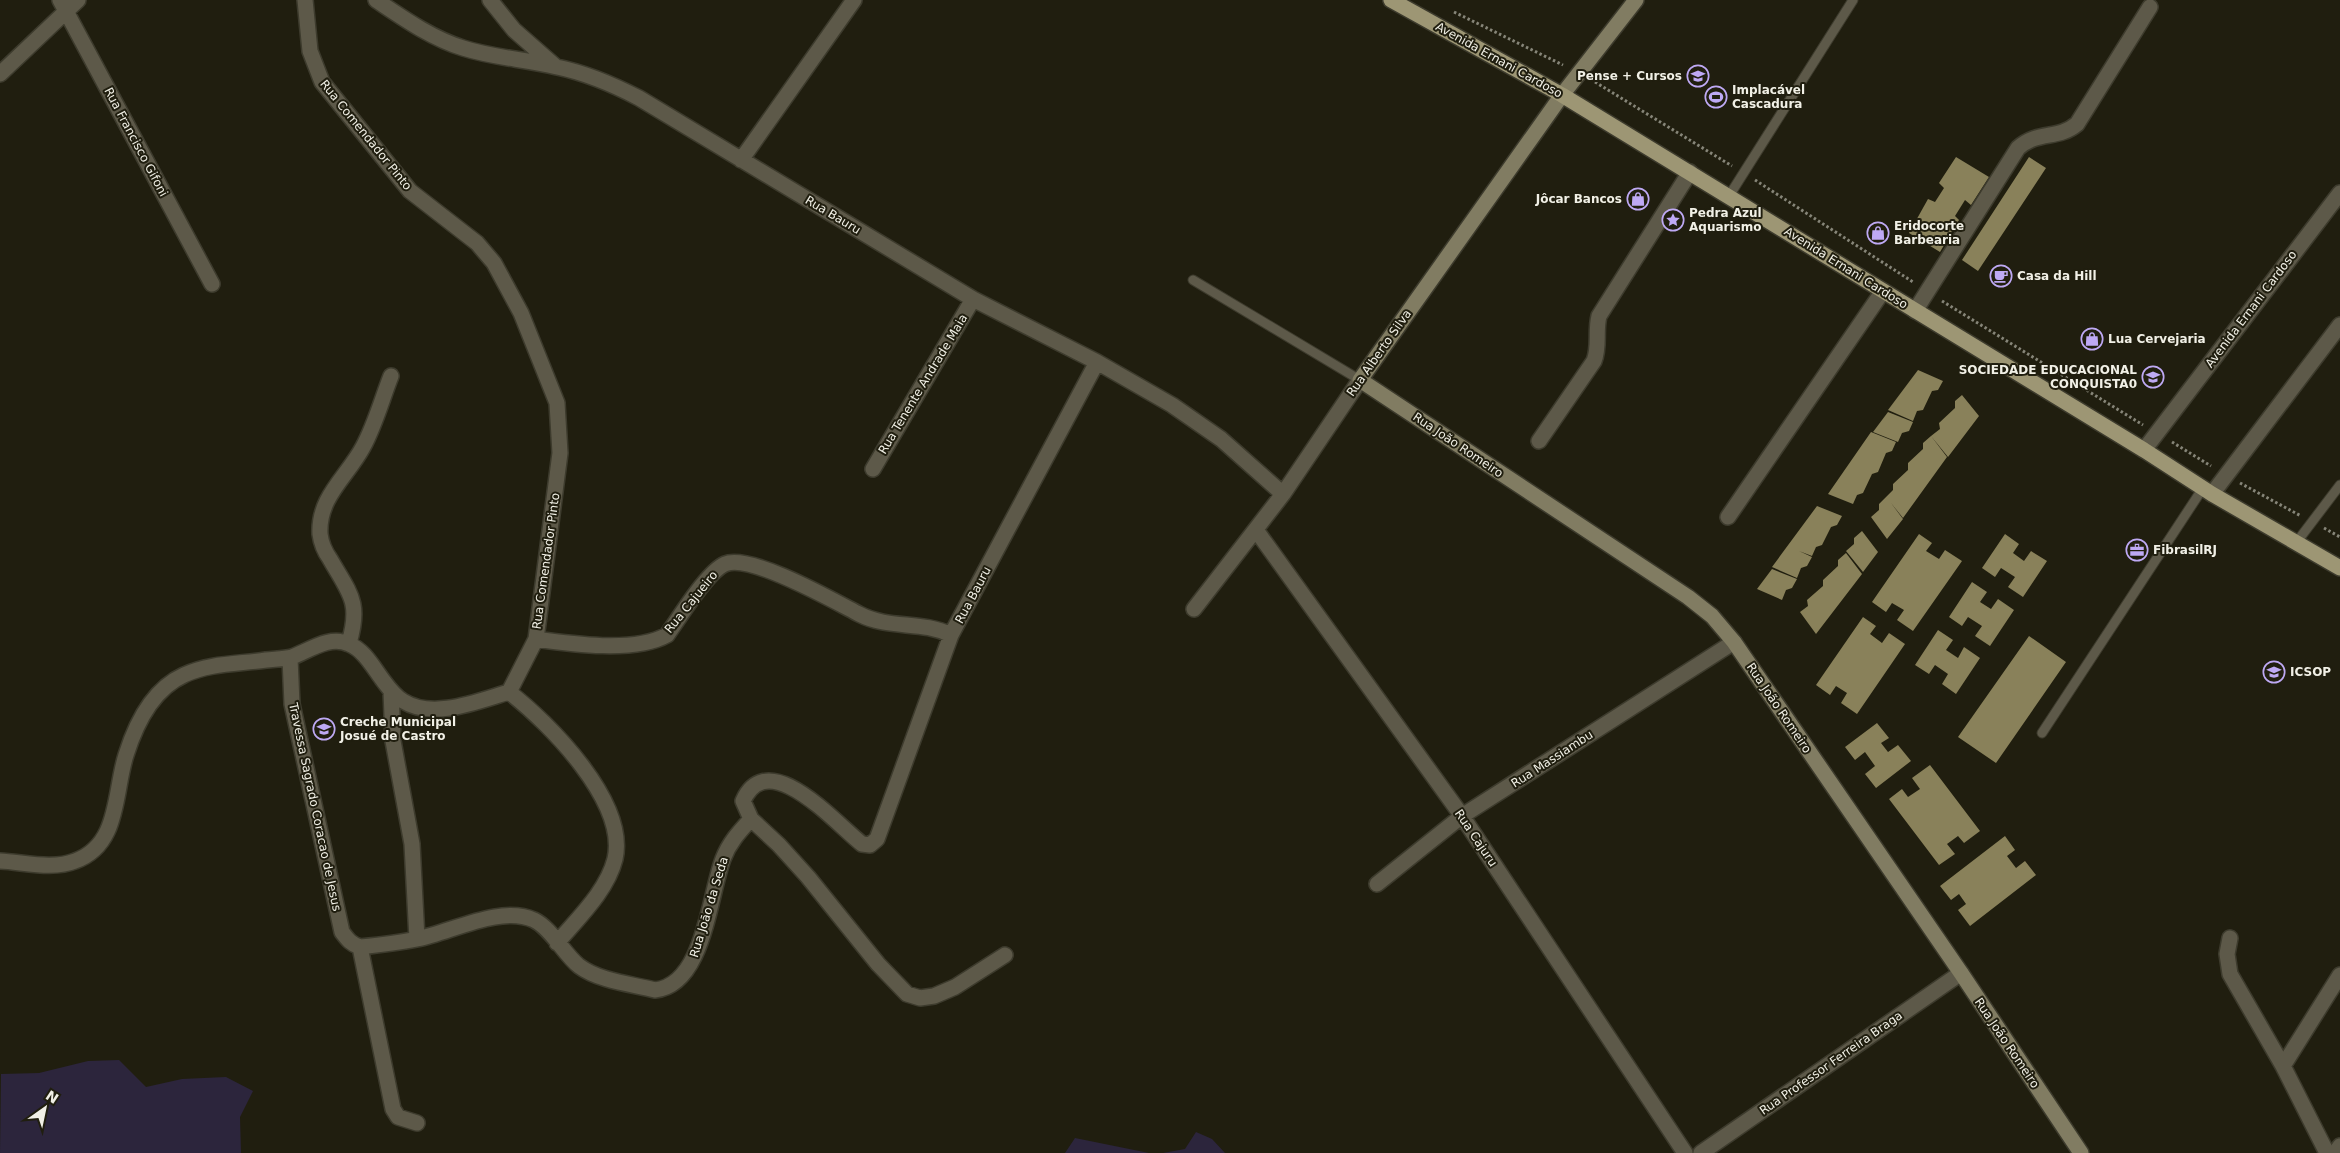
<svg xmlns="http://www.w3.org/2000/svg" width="2340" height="1153" font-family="'DejaVu Sans',sans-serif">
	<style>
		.green { fill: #2c253c }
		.building { fill: #89815a }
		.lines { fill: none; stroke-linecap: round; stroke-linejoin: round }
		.lane-casing { stroke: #3d3b2d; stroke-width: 11 }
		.street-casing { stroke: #3d3b2d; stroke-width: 18 }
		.secondary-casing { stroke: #3d3b2d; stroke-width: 18 }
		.primary-casing { stroke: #3d3b2d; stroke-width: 18 }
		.path { stroke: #868578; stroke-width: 3; stroke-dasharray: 2.5 2.5; stroke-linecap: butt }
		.lane { stroke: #5d5949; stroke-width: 9 }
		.street { stroke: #5d5949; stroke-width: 15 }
		.secondary { stroke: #817c62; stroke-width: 15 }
		.primary { stroke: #9d9674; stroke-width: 15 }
		.labels { text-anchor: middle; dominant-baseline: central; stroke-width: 4; stroke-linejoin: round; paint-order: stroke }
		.street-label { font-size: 12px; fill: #f1f0e6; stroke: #201e0f }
		.poi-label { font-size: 12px; font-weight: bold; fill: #f1f0e6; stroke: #201e0f; text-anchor: start }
	</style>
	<rect width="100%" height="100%" fill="#201e0f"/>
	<path class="green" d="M 119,1060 L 146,1087 L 182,1079 L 226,1077 L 253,1091 L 240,1117 L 241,1153 L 0,1153 L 1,1074 L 39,1073 L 88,1061 Z
		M 1196,1132 L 1212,1139 L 1225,1153 L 1163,1153 L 1185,1149 Z
		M 1075,1138 L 1149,1153 L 1065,1153 Z"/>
	<path class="building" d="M 1956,157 L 1989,177 L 1971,205 L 1965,200 L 1955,216 L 1959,220 L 1940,252 L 1909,233 L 1928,199 L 1935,202 L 1944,188 L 1939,183 Z
		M 2029,157 L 2046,168 L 1978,271 L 1962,260 Z
		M 1918,370 L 1943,381 L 1938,390 L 1932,391 L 1923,410 L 1917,411 L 1913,421 L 1888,410 Z
		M 1962,395 L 1979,416 L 1948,457 L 1931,436 L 1940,429 L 1939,423 L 1955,408 L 1955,401 Z
		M 1888,412 L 1913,422 L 1909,431 L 1902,433 L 1898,442 L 1873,432 Z
		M 1871,432 L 1896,442 L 1892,451 L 1886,453 L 1878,472 L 1872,474 L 1863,493 L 1857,495 L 1853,504 L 1828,494 Z
		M 1931,436 L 1947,457 L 1903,518 L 1891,503 L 1903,519 L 1887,539 L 1871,517 L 1879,510 L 1879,504 L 1893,490 L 1893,484 L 1908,470 L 1908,463 L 1923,449 L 1923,443 Z
		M 1817,506 L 1842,516 L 1837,525 L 1831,527 L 1822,545 L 1816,547 L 1812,556 L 1799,551 L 1812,557 L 1807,566 L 1801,568 L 1797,578 L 1772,567 Z
		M 1862,531 L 1878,552 L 1863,572 L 1846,551 L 1854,544 L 1854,538 Z
		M 1919,534 L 1932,543 L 1926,551 L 1939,559 L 1945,550 L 1962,561 L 1913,631 L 1897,620 L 1904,610 L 1892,603 L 1886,612 L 1872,602 Z
		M 2005,534 L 2019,544 L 2013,553 L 2024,561 L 2031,551 L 2047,561 L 2023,597 L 2008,587 L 2015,577 L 2001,568 L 1995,577 L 1982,568 Z
		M 1846,553 L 1862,574 L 1816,634 L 1800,612 L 1808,606 L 1807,600 L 1823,586 L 1823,580 L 1838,566 L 1838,560 Z
		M 1772,569 L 1797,579 L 1792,588 L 1786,590 L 1782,600 L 1757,589 Z
		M 1972,582 L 1987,592 L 1980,602 L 1991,609 L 1998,599 L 2014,610 L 1990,646 L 1975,636 L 1982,626 L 1968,617 L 1962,626 L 1949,617 Z
		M 1863,617 L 1876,626 L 1870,634 L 1882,643 L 1889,633 L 1905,644 L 1857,714 L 1841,703 L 1847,693 L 1836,686 L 1830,695 L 1816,685 Z
		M 1938,630 L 1953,640 L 1946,650 L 1958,658 L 1964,647 L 1980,658 L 1956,694 L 1942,684 L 1948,674 L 1935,665 L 1929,674 L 1915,665 Z
		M 2029,636 L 2066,662 L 1996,763 L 1958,737 Z
		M 1877,723 L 1889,738 L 1881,743 L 1888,752 L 1898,745 L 1911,761 L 1876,788 L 1865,774 L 1875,766 L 1865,752 L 1855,760 L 1845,747 Z
		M 1930,765 L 1980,831 L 1964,843 L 1958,836 L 1947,844 L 1955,854 L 1939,865 L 1889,799 L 1902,789 L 1908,797 L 1920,789 L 1912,778 Z
		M 2005,836 L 2015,850 L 2007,856 L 2016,868 L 2025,861 L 2036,875 L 1970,926 L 1958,910 L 1966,904 L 1959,894 L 1951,900 L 1940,886 Z"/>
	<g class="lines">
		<g class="lane-casing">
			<path id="lane" d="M 1729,196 L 1853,0
				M 1193,280 L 1360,380
				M 2296,543 L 2340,485
				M 2042,733 L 2203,488"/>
		</g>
		<g class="street-casing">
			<path id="street" d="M 60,0 L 212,284
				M 376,0 C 403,18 431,38 463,48 C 494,58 525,59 557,67 C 586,73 612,84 639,98 L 973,299 L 1097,362 L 1172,405 L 1221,439 L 1283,494
				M 490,0 L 514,30 L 555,66
				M 0,74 L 78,0
				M 741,160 L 854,0
				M 1915,311 L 2018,148 C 2038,130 2058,140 2077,124 L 2150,7
				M 1539,441 L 1594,361 C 1600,346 1595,332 1599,316 L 1690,172
				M 2144,450 L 2340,193
				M 873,469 L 973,299
				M 2212,494 L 2340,325
				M 1728,517 L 1883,291
				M 1256,530 L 1462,816 L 1685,1153
				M 1194,609 L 1283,494 L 1360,380
				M 536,639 C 571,644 635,653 667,635 C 680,617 707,572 725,564 C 750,553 834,601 859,614 C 890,630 921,620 951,635
				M 349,643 C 361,602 350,594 330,559 C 325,552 321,542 320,534 C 318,497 347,477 363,447 C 375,425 382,399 391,376
				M 290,658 L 292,704 L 342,932 C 348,940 351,944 360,947 C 379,945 398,943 417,939 C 452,932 500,905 534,920 C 551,928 564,954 579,966 C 599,981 631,984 655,990 C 704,985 709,896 723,859 C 729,843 739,832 751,819
				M 391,691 L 393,741 L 412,844 L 417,939
				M 509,692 C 549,723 628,802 615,859 C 607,891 578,918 557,943
				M 0,861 C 23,862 53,870 75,861 C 120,845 114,792 126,755 C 136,723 153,689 184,675 C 209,663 239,664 266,660 C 274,659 284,659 292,657 C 310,650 330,635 349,644 C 364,650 373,667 382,679 C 388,687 394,696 403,701 C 433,720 478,701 509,692 L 536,639 L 560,453 L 557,403 L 521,313 L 494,263 L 477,243 L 410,191 L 322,82 L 310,51 L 305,0
				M 1377,884 L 1462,816 L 1734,642
				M 2230,938 L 2227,954 L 2230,974 L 2283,1066 L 2327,1153
				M 360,947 L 393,1109 L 398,1117 L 417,1123
				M 1005,955 L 955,987 L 934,996 L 920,998 L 907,994 L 878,964 L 808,877 L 779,845 L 751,819 L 743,801 C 768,744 837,825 862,844 L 870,845 L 877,839 L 951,635 L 1097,362
				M 2283,1066 L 2340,975
				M 1701,1153 L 1961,973
				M 2335,1153 L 2340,1146"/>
		</g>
		<g class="secondary-casing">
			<path id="secondary" d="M 1636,0 L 1562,95 L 1360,380 L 1688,597 L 1712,616 L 1734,642 L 1961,973 L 2081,1153"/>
		</g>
		<g class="primary-casing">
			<path id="primary" d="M 1391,0 L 1562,95 L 2144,450 L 2212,494 L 2340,568"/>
		</g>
		<path class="path" d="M 1454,12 L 1563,65
			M 1595,82 L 1732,166
			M 1755,180 L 1913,282
			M 1942,301 L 2143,425
			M 2172,442 L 2211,466
			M 2240,483 L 2301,516
			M 2324,528 L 2340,537"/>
		<use href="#lane" class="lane"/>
		<use href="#street" class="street"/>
		<use href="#secondary" class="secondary"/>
		<use href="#primary" class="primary"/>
	</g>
	<defs>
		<g id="school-ring" transform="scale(1.125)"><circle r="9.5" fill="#201e0f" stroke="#bea9f4" stroke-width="1.5"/><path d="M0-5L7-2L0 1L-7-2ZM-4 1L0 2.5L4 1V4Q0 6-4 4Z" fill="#bea9f4"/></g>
		<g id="stadium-ring" transform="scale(1.125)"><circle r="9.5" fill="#201e0f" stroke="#bea9f4" stroke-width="1.5"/><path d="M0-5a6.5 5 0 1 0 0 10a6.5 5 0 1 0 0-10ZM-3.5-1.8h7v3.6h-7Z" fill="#bea9f4"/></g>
		<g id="shop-ring" transform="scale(1.125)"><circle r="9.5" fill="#201e0f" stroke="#bea9f4" stroke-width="1.5"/><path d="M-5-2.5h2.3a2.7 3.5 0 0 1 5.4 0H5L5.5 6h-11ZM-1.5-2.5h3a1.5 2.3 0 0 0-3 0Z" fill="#bea9f4"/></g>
		<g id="sight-ring" transform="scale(1.125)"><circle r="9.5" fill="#201e0f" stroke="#bea9f4" stroke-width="1.5"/><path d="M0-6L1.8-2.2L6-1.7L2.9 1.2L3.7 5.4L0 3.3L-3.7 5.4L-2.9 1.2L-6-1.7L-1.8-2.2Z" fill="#bea9f4"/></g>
		<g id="cafe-ring" transform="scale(1.125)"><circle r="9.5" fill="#201e0f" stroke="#bea9f4" stroke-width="1.5"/><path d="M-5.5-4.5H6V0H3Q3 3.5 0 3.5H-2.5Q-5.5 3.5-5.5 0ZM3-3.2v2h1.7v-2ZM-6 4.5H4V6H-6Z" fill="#bea9f4"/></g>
		<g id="office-ring" transform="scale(1.125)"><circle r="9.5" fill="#201e0f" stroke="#bea9f4" stroke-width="1.5"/><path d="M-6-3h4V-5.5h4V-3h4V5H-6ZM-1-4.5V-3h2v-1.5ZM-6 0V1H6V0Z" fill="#bea9f4"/></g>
	</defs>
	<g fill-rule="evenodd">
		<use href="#school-ring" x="1698" y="76"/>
		<use href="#stadium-ring" x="1716" y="97"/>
		<use href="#shop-ring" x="1638" y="199"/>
		<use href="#sight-ring" x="1673" y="220"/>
		<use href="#shop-ring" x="1878" y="233"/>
		<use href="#cafe-ring" x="2001" y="276"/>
		<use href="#shop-ring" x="2092" y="339"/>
		<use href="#school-ring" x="2153" y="377"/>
		<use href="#office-ring" x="2137" y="550"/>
		<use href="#school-ring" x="2274" y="672"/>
		<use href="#school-ring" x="324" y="729"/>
	</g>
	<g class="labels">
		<g class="street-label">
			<text transform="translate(1499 60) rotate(29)">Avenida Ernani Cardoso</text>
			<text transform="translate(366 135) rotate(51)">Rua Comendador Pinto</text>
			<text transform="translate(136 142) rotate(62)">Rua Francisco Gifoni</text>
			<text transform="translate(833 215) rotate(31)">Rua Bauru</text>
			<text transform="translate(1846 268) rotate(32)">Avenida Ernani Cardoso</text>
			<text transform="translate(2251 309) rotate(-53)">Avenida Ernani Cardoso</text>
			<text transform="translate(1379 353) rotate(-55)">Rua Alberto Silva</text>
			<text transform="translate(923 384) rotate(-59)">Rua Tenente Andrade Maia</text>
			<text transform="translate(1458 445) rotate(34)">Rua João Romeiro</text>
			<text transform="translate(546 561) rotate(-82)">Rua Comendador Pinto</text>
			<text transform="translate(973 595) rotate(-62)">Rua Bauru</text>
			<text transform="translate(691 602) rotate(-51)">Rua Cajueiro</text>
			<text transform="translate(1779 708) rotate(56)">Rua João Romeiro</text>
			<text transform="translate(1552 759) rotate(-33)">Rua Massiambu</text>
			<text transform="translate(315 807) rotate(78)">Travessa Sagrado Coracao de Jesus</text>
			<text transform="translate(1476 838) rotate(56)">Rua Cajuru</text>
			<text transform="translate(709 907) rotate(-73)">Rua Joāo da Seda</text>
			<text transform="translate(2007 1043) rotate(56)">Rua João Romeiro</text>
			<text transform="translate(1831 1063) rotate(-35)">Rua Professor Ferreira Braga</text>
		</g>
		<g class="poi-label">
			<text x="1682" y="76" text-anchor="end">Pense + Cursos</text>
			<text x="1732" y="90">Implacável<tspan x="1732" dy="14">Cascadura</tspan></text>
			<text x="1622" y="199" text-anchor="end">Jôcar Bancos</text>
			<text x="1689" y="213">Pedra Azul<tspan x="1689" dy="14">Aquarismo</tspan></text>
			<text x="1894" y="226">Eridocorte<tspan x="1894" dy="14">Barbearia</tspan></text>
			<text x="2017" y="276">Casa da Hill</text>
			<text x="2108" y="339">Lua Cervejaria</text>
			<text x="2137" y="370" text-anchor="end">SOCIEDADE EDUCACIONAL<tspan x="2137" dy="14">CONQUISTA0</tspan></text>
			<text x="2153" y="550">FibrasilRJ</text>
			<text x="2290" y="672">ICSOP</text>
			<text x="340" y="722">Creche Municipal<tspan x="340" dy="14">Josué de Castro</tspan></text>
		</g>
	</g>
	<g transform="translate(45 1108) rotate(33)" stroke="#201e0f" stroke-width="4" paint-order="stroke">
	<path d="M0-4L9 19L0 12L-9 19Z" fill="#f1f0e6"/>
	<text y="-8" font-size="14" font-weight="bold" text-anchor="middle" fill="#f1f0e6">N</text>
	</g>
</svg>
